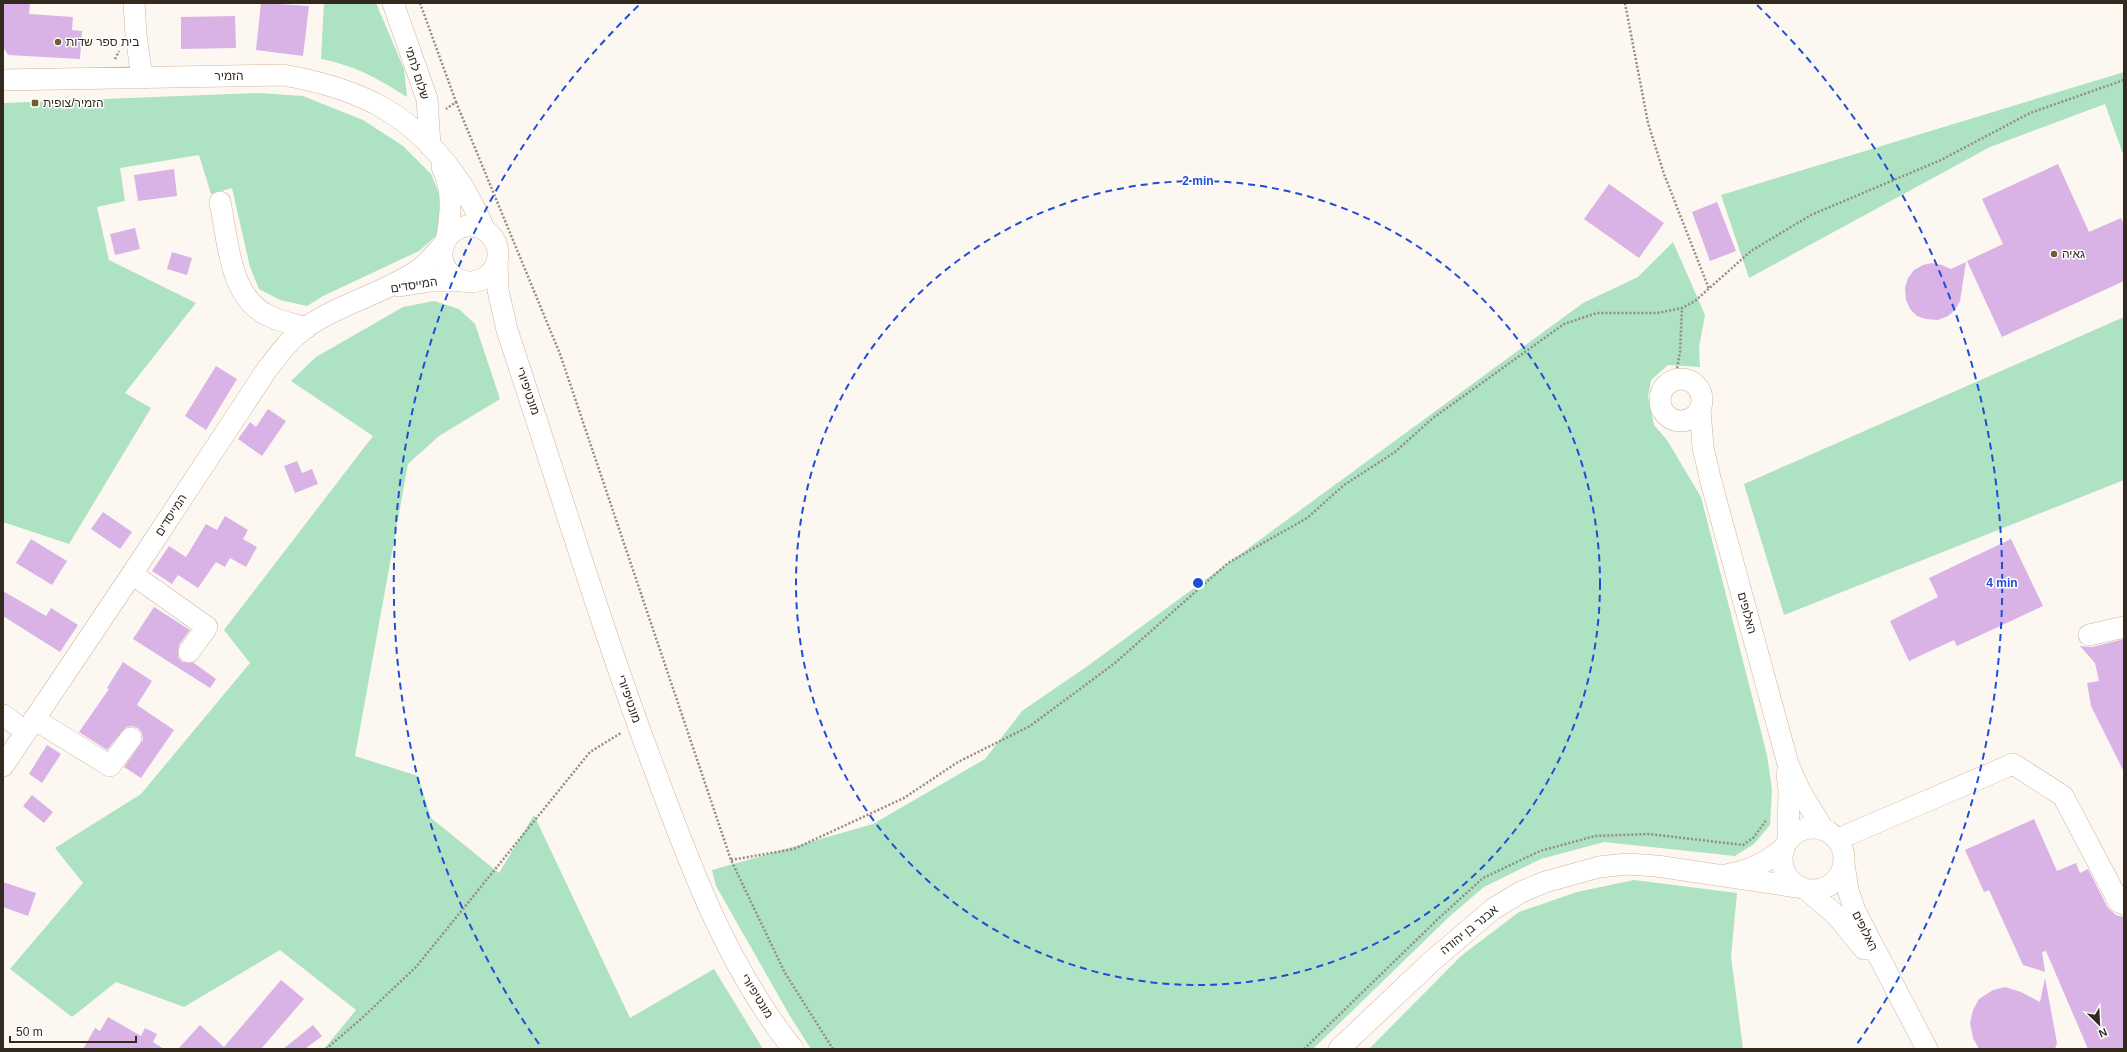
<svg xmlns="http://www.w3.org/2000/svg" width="2127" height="1052" font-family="Arial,Heebo,sans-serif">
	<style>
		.green { fill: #ade2c2 }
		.building { fill: #d9b3e5 }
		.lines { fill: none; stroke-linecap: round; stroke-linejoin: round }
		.minor-casing { stroke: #d0b499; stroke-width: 22 }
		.path { stroke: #958d84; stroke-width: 2.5; stroke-dasharray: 2 2; stroke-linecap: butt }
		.minor { stroke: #fff; stroke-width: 21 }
		.ring { fill: none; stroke: #1d4ed8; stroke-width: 2; stroke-dasharray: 7 5 }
		.poi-dot { fill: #6f5f2d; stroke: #fff; stroke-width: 1.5 }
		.labels { text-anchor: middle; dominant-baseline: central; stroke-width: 3; stroke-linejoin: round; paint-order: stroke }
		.poi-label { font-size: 12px; fill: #34291e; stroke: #fff; text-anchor: start }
		.street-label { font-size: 12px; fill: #34291e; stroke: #fff }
		.centre { fill: #1d4ed8; stroke: #fff; stroke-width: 2 }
		.ring-label { font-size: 12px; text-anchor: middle; font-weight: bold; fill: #1d4ed8; stroke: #fff; stroke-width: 3; stroke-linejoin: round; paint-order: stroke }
	</style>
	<rect width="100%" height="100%" fill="#fdf7f1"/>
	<path class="green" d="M 324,3 L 376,3 L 404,69 L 407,97 C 377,78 356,66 321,59 Z
		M 2124,72 L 2124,157 L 2105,104 L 1990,147 L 1749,278 L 1721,195 Z
		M 258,93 L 303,96 L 363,120 L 403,146 L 431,174 L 438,191 L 444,213 L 437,235 L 419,251 L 323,296 L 307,306 L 280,300 L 259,289 L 250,267 L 232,188 L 211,194 L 199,155 L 120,168 L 125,201 L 97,207 L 109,260 L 196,303 L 125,393 L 151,408 L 69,544 L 3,522 L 3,103 Z
		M 1673,242 L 1705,315 L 1699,347 L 1700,367 L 1668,365 L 1651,380 L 1648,397 L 1654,425 L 1667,440 L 1701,497 L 1767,755 L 1772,790 L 1770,825 L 1754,844 L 1735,856 L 1604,842 L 1541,859 L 1484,887 L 1450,916 L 1313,1049 L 811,1049 L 790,1016 L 716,886 L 712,870 L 873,824 L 985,759 L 1022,711 L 1089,665 L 1583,303 L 1638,277 Z
		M 434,301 L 459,309 L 475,324 L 500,399 L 439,436 L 408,464 L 355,756 L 418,776 L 431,818 L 499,873 L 534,815 L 630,1018 L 714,969 L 763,1049 L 324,1049 L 356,1010 L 280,950 L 184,1007 L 116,982 L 72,1017 L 10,969 L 83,883 L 55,848 L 141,794 L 250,663 L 224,630 L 373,436 L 291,381 L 316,357 L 403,307 Z
		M 2124,317 L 2124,480 L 1784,615 L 1744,484 Z
		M 1634,880 L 1737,893 L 1731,956 L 1743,1049 L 1369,1049 L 1461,956 L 1519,912 L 1577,892 Z"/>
	<path class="building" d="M 3,3 L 30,3 L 29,14 L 73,17 L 72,30 L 82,31 L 80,59 L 8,55 L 3,47 Z
		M 261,3 L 309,6 L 303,56 L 256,50 Z
		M 235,16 L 236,48 L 181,49 L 181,17 Z
		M 2058,164 L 2089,232 L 2121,218 L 2124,225 L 2124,281 L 2002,337 L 1967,261 L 2003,244 L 1982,199 Z
		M 174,169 L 177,196 L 138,201 L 134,175 Z
		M 1609,184 L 1664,223 L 1639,258 L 1584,219 Z
		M 1717,202 L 1736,251 L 1710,261 L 1692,212 Z
		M 135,228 L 140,249 L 115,255 L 110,234 Z
		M 172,252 L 192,258 L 187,275 L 167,269 Z
		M 1966,262 L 1960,301 L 1955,310 L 1948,316 L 1938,320 L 1926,319 L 1917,316 L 1910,309 L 1906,300 L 1905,288 L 1908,278 L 1914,270 L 1923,265 L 1932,263 L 1942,265 L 1951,269 Z
		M 216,366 L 237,379 L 206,430 L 185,416 Z
		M 268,409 L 286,421 L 262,456 L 238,439 L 250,422 L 256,427 Z
		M 297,461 L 302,473 L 312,469 L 318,484 L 295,493 L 284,466 Z
		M 103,512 L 132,532 L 120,549 L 91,529 Z
		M 225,516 L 248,530 L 243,539 L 257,547 L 246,567 L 230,558 L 225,567 L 216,562 L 198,588 L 178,575 L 172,584 L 152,571 L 169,546 L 186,557 L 206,524 L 217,530 Z
		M 31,539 L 67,561 L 52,585 L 16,563 Z
		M 2011,539 L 2043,606 L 1957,646 L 1954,640 L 1909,661 L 1890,621 L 1938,597 L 1929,578 Z
		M 3,591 L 46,616 L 51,608 L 78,625 L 60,652 L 3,616 Z
		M 154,607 L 190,630 L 179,645 L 178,657 L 182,662 L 194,663 L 216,679 L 210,688 L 133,639 Z
		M 2124,639 L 2124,772 L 2091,706 L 2087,683 L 2099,681 L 2095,663 L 2080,646 L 2092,647 Z
		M 123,662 L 152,681 L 137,705 L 174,730 L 141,778 L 124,767 L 143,740 L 142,733 L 138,728 L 132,726 L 126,727 L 107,750 L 79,732 L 109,689 L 107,688 Z
		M 47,745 L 61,754 L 42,783 L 29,774 Z
		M 32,795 L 53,812 L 44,823 L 23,806 Z
		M 2034,819 L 2057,871 L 2076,863 L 2080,873 L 2088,869 L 2108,908 L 2116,915 L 2124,917 L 2124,1049 L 2088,1049 L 2046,951 L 2042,952 L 2045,972 L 2023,965 L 1989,890 L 1984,892 L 1965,850 Z
		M 3,882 L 36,893 L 28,916 L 3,907 Z
		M 2045,978 L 2057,1043 L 2055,1049 L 1979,1049 L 1973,1038 L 1970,1023 L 1973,1010 L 1979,999 L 1993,990 L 2005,987 L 2021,992 L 2040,1002 Z
		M 281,980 L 304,999 L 261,1049 L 178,1049 L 200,1025 L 224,1047 Z
		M 108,1017 L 141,1036 L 145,1028 L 157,1034 L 153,1042 L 164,1049 L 83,1049 L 95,1028 L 100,1031 Z
		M 313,1025 L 322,1036 L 305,1049 L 283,1049 Z"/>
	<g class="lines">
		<g class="minor-casing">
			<path id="minor" d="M 134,3 L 136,35 L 142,78
				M 393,3 L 427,99 L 430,146
				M 3,80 L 283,75 C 364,89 417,116 463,187 C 471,200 478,216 485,230
				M 442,167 C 453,188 451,213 447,236
				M 220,202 C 228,240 229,296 267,315 C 279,321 293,324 306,328
				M442 254a28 28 0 1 1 56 0a28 28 0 1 1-56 0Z
				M 497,263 L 498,290 L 507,330 C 555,474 599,621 652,763 C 689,863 726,965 793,1049
				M 399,286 L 431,281 L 461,281
				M1660 400a21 21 0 1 1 42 0a21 21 0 1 1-42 0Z
				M 1700,410 L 1703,447 L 1710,478 L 1788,764 L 1800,791 L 1823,829
				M 132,574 L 207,627 L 189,652
				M 2089,635 L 2124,627
				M 3,715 L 26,732
				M 34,719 L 110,766 L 131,738
				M 3,766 L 132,574 L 266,371 C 278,355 289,340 305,328 C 339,304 382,294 417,271 C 427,264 435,254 443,245
				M 1787,773 L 1789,791 L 1788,840
				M1782 859a31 31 0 1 1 62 0a31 31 0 1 1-62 0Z
				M 1838,839 L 2013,764 L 2063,796 L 2119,902 L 2124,904
				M 1844,864 L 1848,890 L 1855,911 L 1927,1049
				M 1730,874 C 1751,871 1767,862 1783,849
				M 1807,890 L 1837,916 L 1864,949
				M 1339,1049 L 1432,961 L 1493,909 L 1521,892 L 1545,882 L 1599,867 L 1627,864 L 1657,866 L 1797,887"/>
		</g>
		<path class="path" d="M 420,3 L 456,102 L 446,109
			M 1625,3 L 1648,123 L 1664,174 L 1709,289
			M 115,59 L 119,51
			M 456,102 L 560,354 L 731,860 L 785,973 L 833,1049
			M 1675,380 L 1680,352 L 1682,308
			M 731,860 L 794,849 L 904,798 L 958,762 L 1030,726 L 1115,663 L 1228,563 L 1307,518 L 1344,485 L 1395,452 L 1433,418 L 1564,324 L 1597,313 L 1657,313 L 1682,308 L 1695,301 L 1751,251 L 1811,215 L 1941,160 L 2030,113 L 2124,80
			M 326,1049 L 361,1019 L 416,967 L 590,752 L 621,733
			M 1304,1049 L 1440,917 L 1483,878 L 1540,851 L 1595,836 L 1649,834 L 1743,845 L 1754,837 L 1767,819"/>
		<use href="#minor" class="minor"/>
	</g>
	<g class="ring">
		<circle cx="1198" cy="583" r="402"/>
		<path d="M539 1044A804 804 0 0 1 639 5M1757 5A804 804 0 0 1 1857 1044"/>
	</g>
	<g class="poi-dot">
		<circle cx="58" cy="42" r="4"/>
		<rect x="31" y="99" width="8" height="8" rx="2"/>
		<circle cx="2054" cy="254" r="4"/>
	</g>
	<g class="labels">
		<g class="poi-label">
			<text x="66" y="42">בית ספר שדות</text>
			<text x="43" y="103">הזמיר/צופית</text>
			<text x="2062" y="254">גאיה</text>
		</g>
		<g class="street-label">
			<text transform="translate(417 73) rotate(72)">שלום לחמי</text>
			<text transform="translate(229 76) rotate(-1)">הזמיר</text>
			<text transform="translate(414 285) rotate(-9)">המייסדים</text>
			<text transform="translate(528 391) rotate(71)">מונטיפיורי</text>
			<text transform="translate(171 515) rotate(-57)">המייסדים</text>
			<text transform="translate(1747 613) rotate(75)">האלופים</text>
			<text transform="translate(629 699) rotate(71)">מונטיפיורי</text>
			<text transform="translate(1469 930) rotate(-39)">אבנר בן יהודה</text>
			<text transform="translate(1865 931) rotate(64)">האלופים</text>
			<text transform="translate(757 996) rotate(58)">מונטיפיורי</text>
		</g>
	</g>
	<circle cx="1198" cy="583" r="6" class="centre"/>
	<g class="ring-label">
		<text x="1198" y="185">2 min</text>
		<text x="2002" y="587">4 min</text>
	</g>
	<rect width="2127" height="1052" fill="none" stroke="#34291e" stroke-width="8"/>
	<g transform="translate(2099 1024) rotate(156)" stroke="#ffffff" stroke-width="3" paint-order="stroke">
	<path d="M0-3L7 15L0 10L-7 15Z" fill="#34291e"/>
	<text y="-6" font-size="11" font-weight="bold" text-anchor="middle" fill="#34291e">N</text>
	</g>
	<path d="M10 1036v6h126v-6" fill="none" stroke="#34291e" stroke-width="2"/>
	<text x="16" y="1036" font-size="12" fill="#34291e" stroke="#ffffff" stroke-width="3" paint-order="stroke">50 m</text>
</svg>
